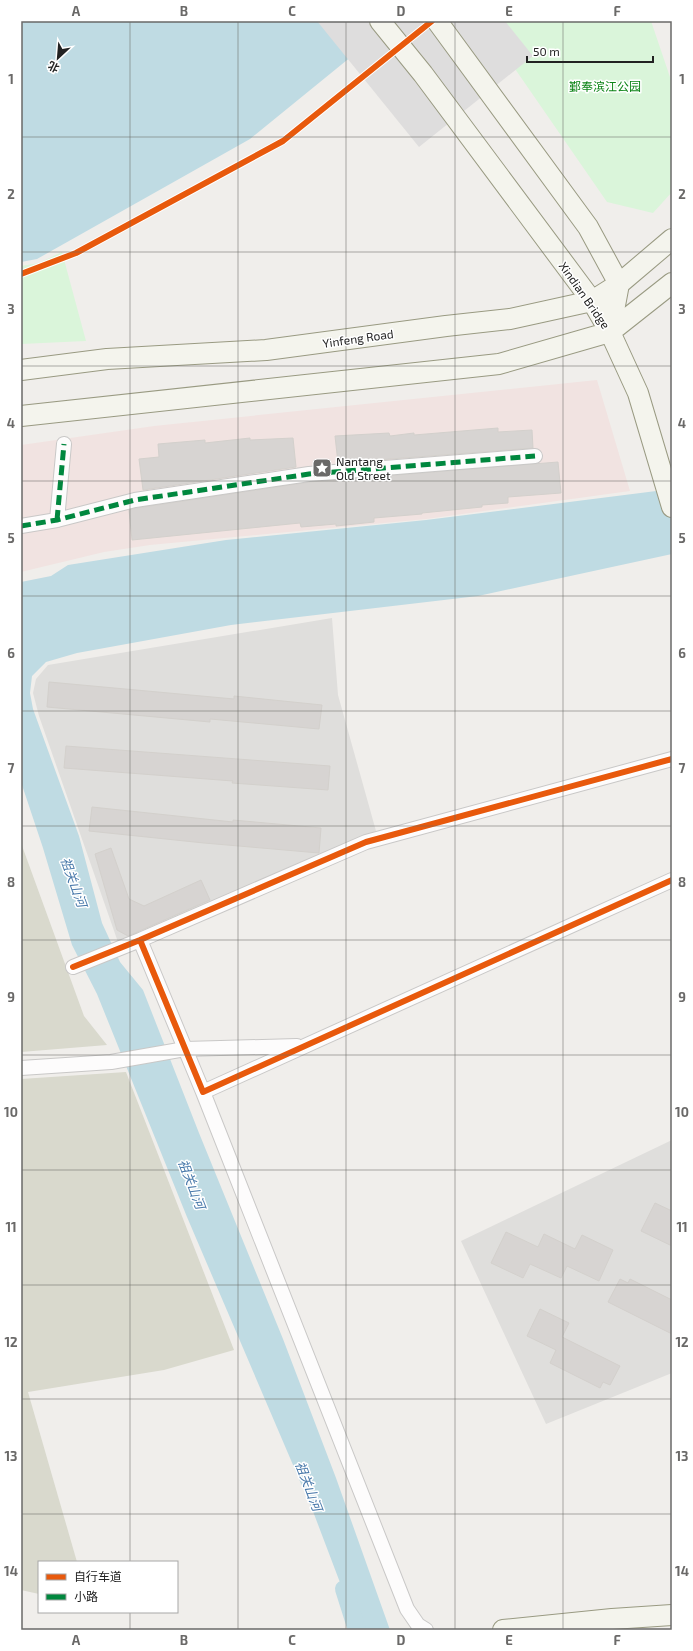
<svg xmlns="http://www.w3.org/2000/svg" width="693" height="1651" font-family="'Exo 2','Noto Sans SC',sans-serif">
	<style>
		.residential { fill: #dfdedc }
		.commercial { fill: #f1e3e1 }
		.construction { fill: #d9d9cd }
		.park { fill: #daf5da }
		.water { fill: #bfdbe3 }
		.pier { fill: #dedddd }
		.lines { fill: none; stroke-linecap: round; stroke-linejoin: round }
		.canal { stroke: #bfdbe3; stroke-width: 18 }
		.building { fill: #d7d4d2; stroke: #d3d0cc }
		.street-casing { stroke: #c9c8c7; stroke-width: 16 }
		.secondary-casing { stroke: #999a82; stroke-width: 22 }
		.street { stroke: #fdfcfc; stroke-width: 14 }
		.secondary { stroke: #f4f4ed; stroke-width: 20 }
		.quiet { stroke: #00873e; stroke-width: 5; stroke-dasharray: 10 5; stroke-linecap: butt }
		.cycleway-casing { stroke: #fff; stroke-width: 8 }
		.cycleway { stroke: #e8590c; stroke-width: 6 }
		.grid { fill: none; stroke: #6a6968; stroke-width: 1; stroke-opacity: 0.55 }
		.labels { text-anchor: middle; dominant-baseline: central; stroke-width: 3; stroke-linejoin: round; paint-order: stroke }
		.park-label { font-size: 12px; fill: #0c8416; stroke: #fff }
		.street-label { font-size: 12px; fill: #222; stroke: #fff }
		.poi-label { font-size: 12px; fill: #222; stroke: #fff; text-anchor: start }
		.water-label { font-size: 13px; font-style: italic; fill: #4a7aab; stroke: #fff }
		.neatline { fill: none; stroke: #6a6968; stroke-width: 1.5 }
		.grid-label { font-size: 13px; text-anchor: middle; font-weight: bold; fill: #6a6968 }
	</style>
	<rect width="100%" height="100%" fill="#f0eeeb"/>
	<path class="residential" d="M 332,618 L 338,695 L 376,831 L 119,945 L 39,716 L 33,693 L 36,679 L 48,665 Z
		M 672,1140 L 672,1373 L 546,1424 L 461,1241 Z"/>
	<path class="commercial" d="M 597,380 L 630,491 L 426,519 L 150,545 L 104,552 L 21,572 L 21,445 L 154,426 Z"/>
	<path class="construction" d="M 21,843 L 84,1016 L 107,1045 L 21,1052 Z
		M 126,1072 L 234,1350 L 164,1370 L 28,1392 L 77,1562 L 39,1562 L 39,1594 L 21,1590 L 21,1079 Z"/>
	<path class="park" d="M 482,21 L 651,21 L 672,83 L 672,192 L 653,213 L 607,202 Z
		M 62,252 L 86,341 L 21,344 L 21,266 L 39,263 Z"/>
	<path class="water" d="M 21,21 L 395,21 L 250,139 L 37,259 L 21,262 Z
		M 672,489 L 672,554 L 478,596 L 231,625 L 77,653 L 46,662 L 32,676 L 30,693 L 33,709 L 79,836 L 102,923 L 120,962 L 143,990 L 199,1133 L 283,1339 L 336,1478 L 390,1630 L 358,1630 L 314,1514 L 187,1217 L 97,994 L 72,945 L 43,848 L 21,782 L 21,582 L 51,576 L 68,565 L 226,540 L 426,520 Z"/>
	<path class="pier" d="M 317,21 L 505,21 L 533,56 L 419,147 Z"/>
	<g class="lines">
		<path class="canal" d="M 344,1589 L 357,1630"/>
	</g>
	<path class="building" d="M 498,428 L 498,432 L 532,430 L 533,448 L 338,463 L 335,436 L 389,433 L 390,436 L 414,433 L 414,435 Z
		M 250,438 L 250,440 L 293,438 L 296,467 L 143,490 L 139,459 L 159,457 L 158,444 L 205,440 L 205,443 Z
		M 558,462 L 561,493 L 508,497 L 508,503 L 482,505 L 482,507 L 422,513 L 422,514 L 374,518 L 374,522 L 336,526 L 336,524 L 301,527 L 300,523 L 132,540 L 129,510 L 137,508 L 310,482 Z
		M 49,682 L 234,699 L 234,696 L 322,705 L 319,729 L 210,719 L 210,722 L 47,707 Z
		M 66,746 L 330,766 L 328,790 L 232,783 L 233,781 L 64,768 Z
		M 92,807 L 233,822 L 233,820 L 321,828 L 319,853 L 204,843 L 89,831 Z
		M 111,848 L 129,899 L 144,906 L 201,880 L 210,900 L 128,936 L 117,930 L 95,854 Z
		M 655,1203 L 672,1211 L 672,1246 L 641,1231 Z
		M 506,1232 L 538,1247 L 544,1234 L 575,1249 L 582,1235 L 613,1250 L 599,1281 L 567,1266 L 561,1278 L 530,1264 L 523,1278 L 491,1263 Z
		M 620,1279 L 628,1283 L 630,1279 L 672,1300 L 672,1334 L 608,1302 Z
		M 540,1309 L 569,1323 L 562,1337 L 620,1366 L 610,1385 L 603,1382 L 600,1388 L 550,1363 L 556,1350 L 527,1336 Z"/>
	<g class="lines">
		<g class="street-casing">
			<path id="street" d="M 57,520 L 64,444
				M 21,526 L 57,520 L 135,500 L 309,474 L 535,456
				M 140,940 L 203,1092 L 672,880
				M 73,967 L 140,940 L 366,842 L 672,759
				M 21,1068 L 111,1062 L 185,1049 L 297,1046
				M 203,1092 L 407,1609 L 418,1625 L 426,1630"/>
		</g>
		<g class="secondary-casing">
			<path id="secondary" d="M 380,21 L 423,74 L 592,301 L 610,332 L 638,393 L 672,507
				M 437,21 L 588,227 L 619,284 L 610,332
				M 21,370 L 107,359 L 266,350 L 446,326 L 510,319 L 592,301 L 619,284 L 672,239
				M 21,416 L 499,364 L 610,332 L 672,283
				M 503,1630 L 612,1619 L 672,1615"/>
		</g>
		<use href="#street" class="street"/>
		<use href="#secondary" class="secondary"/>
		<path class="quiet" d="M 57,520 L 64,444
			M 21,526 L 57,520 L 135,500 L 309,474 L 535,456"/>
		<g class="cycleway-casing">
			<path id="cycleway" d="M 21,274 L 76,253 L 283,141 L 432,21
				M 140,940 L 203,1092 L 672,880
				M 73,967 L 140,940 L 366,842 L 672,759"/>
		</g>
		<use href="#cycleway" class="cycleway"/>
	</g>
	<path class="grid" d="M 130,21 L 130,1562M 238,21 L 238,1630M 346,21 L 346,1630M 455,21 L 455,1630M 563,21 L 563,1630M 21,137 L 672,137M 21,252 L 672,252M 21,366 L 672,366M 21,481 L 672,481M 21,596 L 672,596M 21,711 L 672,711M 21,826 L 672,826M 21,940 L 672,940M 21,1055 L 672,1055M 21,1170 L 672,1170M 21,1285 L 672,1285M 21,1399 L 672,1399M 21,1514 L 672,1514M 130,1612 L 130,1630"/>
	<defs>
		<g id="sight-square" transform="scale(1)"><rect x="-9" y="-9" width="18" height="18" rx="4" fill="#6a6968" stroke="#fff"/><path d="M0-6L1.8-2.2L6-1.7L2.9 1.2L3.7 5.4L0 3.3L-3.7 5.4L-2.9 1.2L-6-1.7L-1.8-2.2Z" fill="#fff"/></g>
	</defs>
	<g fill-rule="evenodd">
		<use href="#sight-square" x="322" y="468"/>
	</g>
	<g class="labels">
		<g class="park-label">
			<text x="605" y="86">鄞奉滨江公园</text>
		</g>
		<g class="street-label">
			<text transform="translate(585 295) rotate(55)">Xindian Bridge</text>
			<text transform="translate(358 338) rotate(-8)">Yinfeng Road</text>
		</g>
		<g class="poi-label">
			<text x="336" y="461">Nantang<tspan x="336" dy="14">Old Street</tspan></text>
		</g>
		<g class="water-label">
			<text transform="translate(74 882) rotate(70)">祖关山河</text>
			<text transform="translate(192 1184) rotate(69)">祖关山河</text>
			<text transform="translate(309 1486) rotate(69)">祖关山河</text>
		</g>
	</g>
	<rect width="693" height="1651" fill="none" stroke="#ffffff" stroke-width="44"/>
	<rect x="38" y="1561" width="140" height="52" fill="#ffffff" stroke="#a7a7a7"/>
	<rect x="46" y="1574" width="20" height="6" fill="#e8590c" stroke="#a7a7a7"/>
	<text x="74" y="1581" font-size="12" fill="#222222">自行车道</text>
	<rect x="46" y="1594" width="20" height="6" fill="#00873e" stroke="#a7a7a7"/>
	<text x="74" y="1601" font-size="12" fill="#222222">小路</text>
	<g transform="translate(58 58) rotate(206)" stroke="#ffffff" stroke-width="3" paint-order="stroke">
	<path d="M0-3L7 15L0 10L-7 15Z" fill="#222222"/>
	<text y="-6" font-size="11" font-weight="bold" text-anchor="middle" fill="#222222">北</text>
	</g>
	<path d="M527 56v6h126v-6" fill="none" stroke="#222222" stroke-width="2"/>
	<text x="533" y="56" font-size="12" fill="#222222" stroke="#ffffff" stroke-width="3" paint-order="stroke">50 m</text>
	<rect x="22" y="22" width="649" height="1607" class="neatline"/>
	<g class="grid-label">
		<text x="76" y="16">A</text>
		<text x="184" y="16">B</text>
		<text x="292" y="16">C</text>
		<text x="401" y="16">D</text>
		<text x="509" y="16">E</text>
		<text x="617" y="16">F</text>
		<text x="11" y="84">1</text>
		<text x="682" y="84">1</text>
		<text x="11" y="199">2</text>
		<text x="682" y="199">2</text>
		<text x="11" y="314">3</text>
		<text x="682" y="314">3</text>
		<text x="11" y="428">4</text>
		<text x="682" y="428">4</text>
		<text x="11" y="543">5</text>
		<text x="682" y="543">5</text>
		<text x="11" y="658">6</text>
		<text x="682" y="658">6</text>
		<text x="11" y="773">7</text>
		<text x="682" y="773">7</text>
		<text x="11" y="887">8</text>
		<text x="682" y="887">8</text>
		<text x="11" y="1002">9</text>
		<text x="682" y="1002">9</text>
		<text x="11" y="1117">10</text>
		<text x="682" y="1117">10</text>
		<text x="11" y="1232">11</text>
		<text x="682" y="1232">11</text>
		<text x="11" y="1347">12</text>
		<text x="682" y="1347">12</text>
		<text x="11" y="1461">13</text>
		<text x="682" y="1461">13</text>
		<text x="11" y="1576">14</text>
		<text x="682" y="1576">14</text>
		<text x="76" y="1645">A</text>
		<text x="184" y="1645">B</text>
		<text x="292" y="1645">C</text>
		<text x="401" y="1645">D</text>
		<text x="509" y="1645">E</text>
		<text x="617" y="1645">F</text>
	</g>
</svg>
